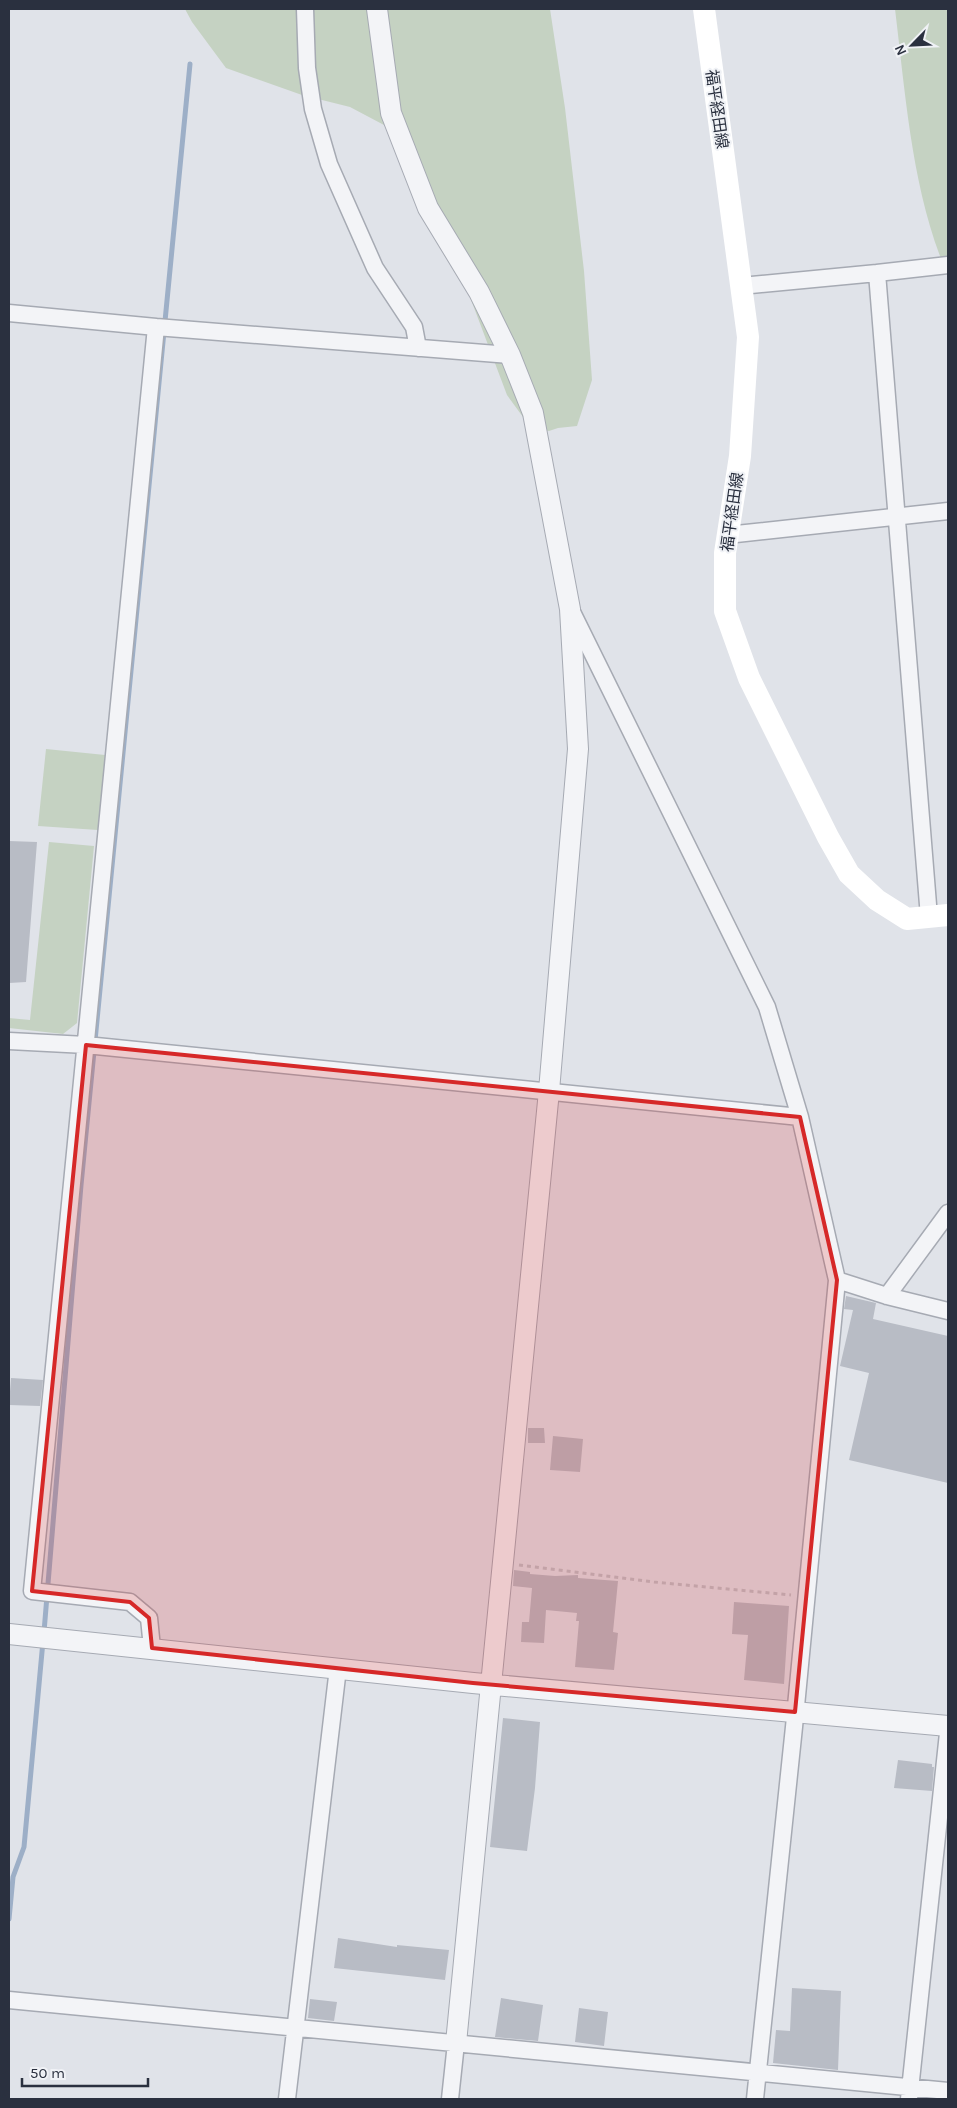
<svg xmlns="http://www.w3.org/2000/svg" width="957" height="2108" font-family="Karla,'Noto Sans JP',sans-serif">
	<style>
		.green { fill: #c5d2c2 }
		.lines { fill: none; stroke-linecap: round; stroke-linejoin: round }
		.stream { stroke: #9dafc7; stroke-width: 5 }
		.building { fill: #b8bcc5 }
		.minor-casing { stroke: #a6aab3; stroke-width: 19 }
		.tertiary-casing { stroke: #a6aab3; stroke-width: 22 }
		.path { stroke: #bfc1c7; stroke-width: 3; stroke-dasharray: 4 4; stroke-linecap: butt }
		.minor { stroke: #f3f4f7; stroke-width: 16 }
		.tertiary { stroke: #f3f4f7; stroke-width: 20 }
		.secondary { stroke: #fff; stroke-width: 22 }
		.marked { fill: #d62828; fill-opacity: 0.2; stroke: #d62828; stroke-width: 4; stroke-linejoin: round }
		.labels { text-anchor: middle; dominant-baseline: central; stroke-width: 4; stroke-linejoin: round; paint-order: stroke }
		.street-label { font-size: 16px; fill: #2a303f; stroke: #f0f2f6 }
	</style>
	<rect width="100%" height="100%" fill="#e0e3e9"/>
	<path class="green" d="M 185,9 L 550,9 L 565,108 L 584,271 L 592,380 L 577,426 L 558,428 L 549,431 L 531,428 L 507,395 L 453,252 L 411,151 L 384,125 L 350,107 L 302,95 L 226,68 L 192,22 Z
		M 895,9 L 948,9 L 948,276 C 912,193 906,98 895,9 Z
		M 46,749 L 105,755 L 98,830 L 38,826 Z
		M 49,842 L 94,846 L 77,1023 L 63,1034 L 9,1028 L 9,1018 L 30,1020 Z"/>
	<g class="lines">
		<path class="stream" d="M 44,1632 L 81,1185 L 190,64
			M 9,1919 L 13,1877 L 24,1847 L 43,1641"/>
	</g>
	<path class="building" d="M 9,841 L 37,842 L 26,982 L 9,983 Z
		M 846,1296 L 876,1303 L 873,1319 L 948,1336 L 948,1483 L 849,1460 L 869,1373 L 840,1366 L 853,1310 L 844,1309 Z
		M 11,1378 L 43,1380 L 40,1406 L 9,1405 Z
		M 528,1428 L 544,1428 L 545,1443 L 528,1443 Z
		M 553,1436 L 583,1439 L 580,1472 L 550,1470 Z
		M 514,1570 L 530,1572 L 530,1574 L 555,1576 L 578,1575 L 578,1578 L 618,1581 L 613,1632 L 618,1633 L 614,1670 L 575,1667 L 579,1621 L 576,1621 L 577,1613 L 546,1610 L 544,1643 L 521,1642 L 522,1622 L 529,1622 L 532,1588 L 513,1586 Z
		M 734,1602 L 789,1606 L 784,1684 L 744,1680 L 748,1635 L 732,1634 Z
		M 503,1718 L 540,1722 L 535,1788 L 527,1851 L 490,1847 Z
		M 898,1760 L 932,1764 L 932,1767 L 934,1767 L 932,1791 L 894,1788 Z
		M 338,1938 L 397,1947 L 397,1945 L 449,1950 L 445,1980 L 334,1968 Z
		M 792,1988 L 841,1991 L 838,2070 L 773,2063 L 776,2030 L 790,2031 Z
		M 501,1998 L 543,2005 L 538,2041 L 495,2037 Z
		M 310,1999 L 337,2002 L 334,2021 L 308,2018 Z
		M 579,2008 L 608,2012 L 604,2046 L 575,2042 Z"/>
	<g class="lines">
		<g class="minor-casing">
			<path id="minor" d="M 305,9 L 307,68 L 313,109 L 329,164 L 375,268 L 414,327 L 418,348
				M 877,273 L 948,265
				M 741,286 L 877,273 L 929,917
				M 9,313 L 156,327 L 510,355
				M 727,535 L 948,511
				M 571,610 L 767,1007 L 800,1117 L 837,1280 L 794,1727 L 755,2099
				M 9,1041 L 86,1045 L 800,1117
				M 837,1280 L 887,1296 L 948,1311
				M 887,1296 L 948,1213
				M 152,1648 L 149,1618 L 130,1602 L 32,1591 L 156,327
				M 9,2000 L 948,2091
				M 287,2099 L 338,1668
				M 450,2099 L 456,2043
				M 909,2099 L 948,1733"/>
		</g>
		<g class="tertiary-casing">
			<path id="tertiary" d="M 377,9 L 391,113 L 428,208 L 479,292 L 510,355 L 533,413 L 570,609 L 578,749 L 549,1091 L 456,2043
				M 9,1634 L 473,1683 L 948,1726"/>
		</g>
		<path class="path" d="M 519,1565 L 654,1582 L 791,1595"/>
		<use href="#minor" class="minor"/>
		<use href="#tertiary" class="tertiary"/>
		<path class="secondary" d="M 704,9 L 748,337 L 740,456 L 725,553 L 725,611 L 749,678 L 828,837 L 849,874 L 877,900 L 907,919 L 948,915"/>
	</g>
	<path class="marked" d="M 86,1045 L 800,1117 L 837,1280 L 795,1712 L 473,1683 L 152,1648 L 149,1618 L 130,1602 L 32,1591 Z"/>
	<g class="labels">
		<g class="street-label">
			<text transform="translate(717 109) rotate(82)">福平経田線</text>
			<text transform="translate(732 512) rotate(-82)">福平経田線</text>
		</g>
	</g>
	<rect width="957" height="2108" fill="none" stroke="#2a303f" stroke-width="20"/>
	<g transform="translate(912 45) rotate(246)" stroke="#f0f2f6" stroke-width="4" paint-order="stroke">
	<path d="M0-4L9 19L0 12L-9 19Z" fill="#2a303f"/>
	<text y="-8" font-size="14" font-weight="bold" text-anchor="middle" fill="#2a303f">N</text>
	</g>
	<path d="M22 2078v8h126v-8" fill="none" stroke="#2a303f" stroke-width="2.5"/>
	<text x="30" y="2078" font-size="15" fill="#2a303f" stroke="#f0f2f6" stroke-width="4" paint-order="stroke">50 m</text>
</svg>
